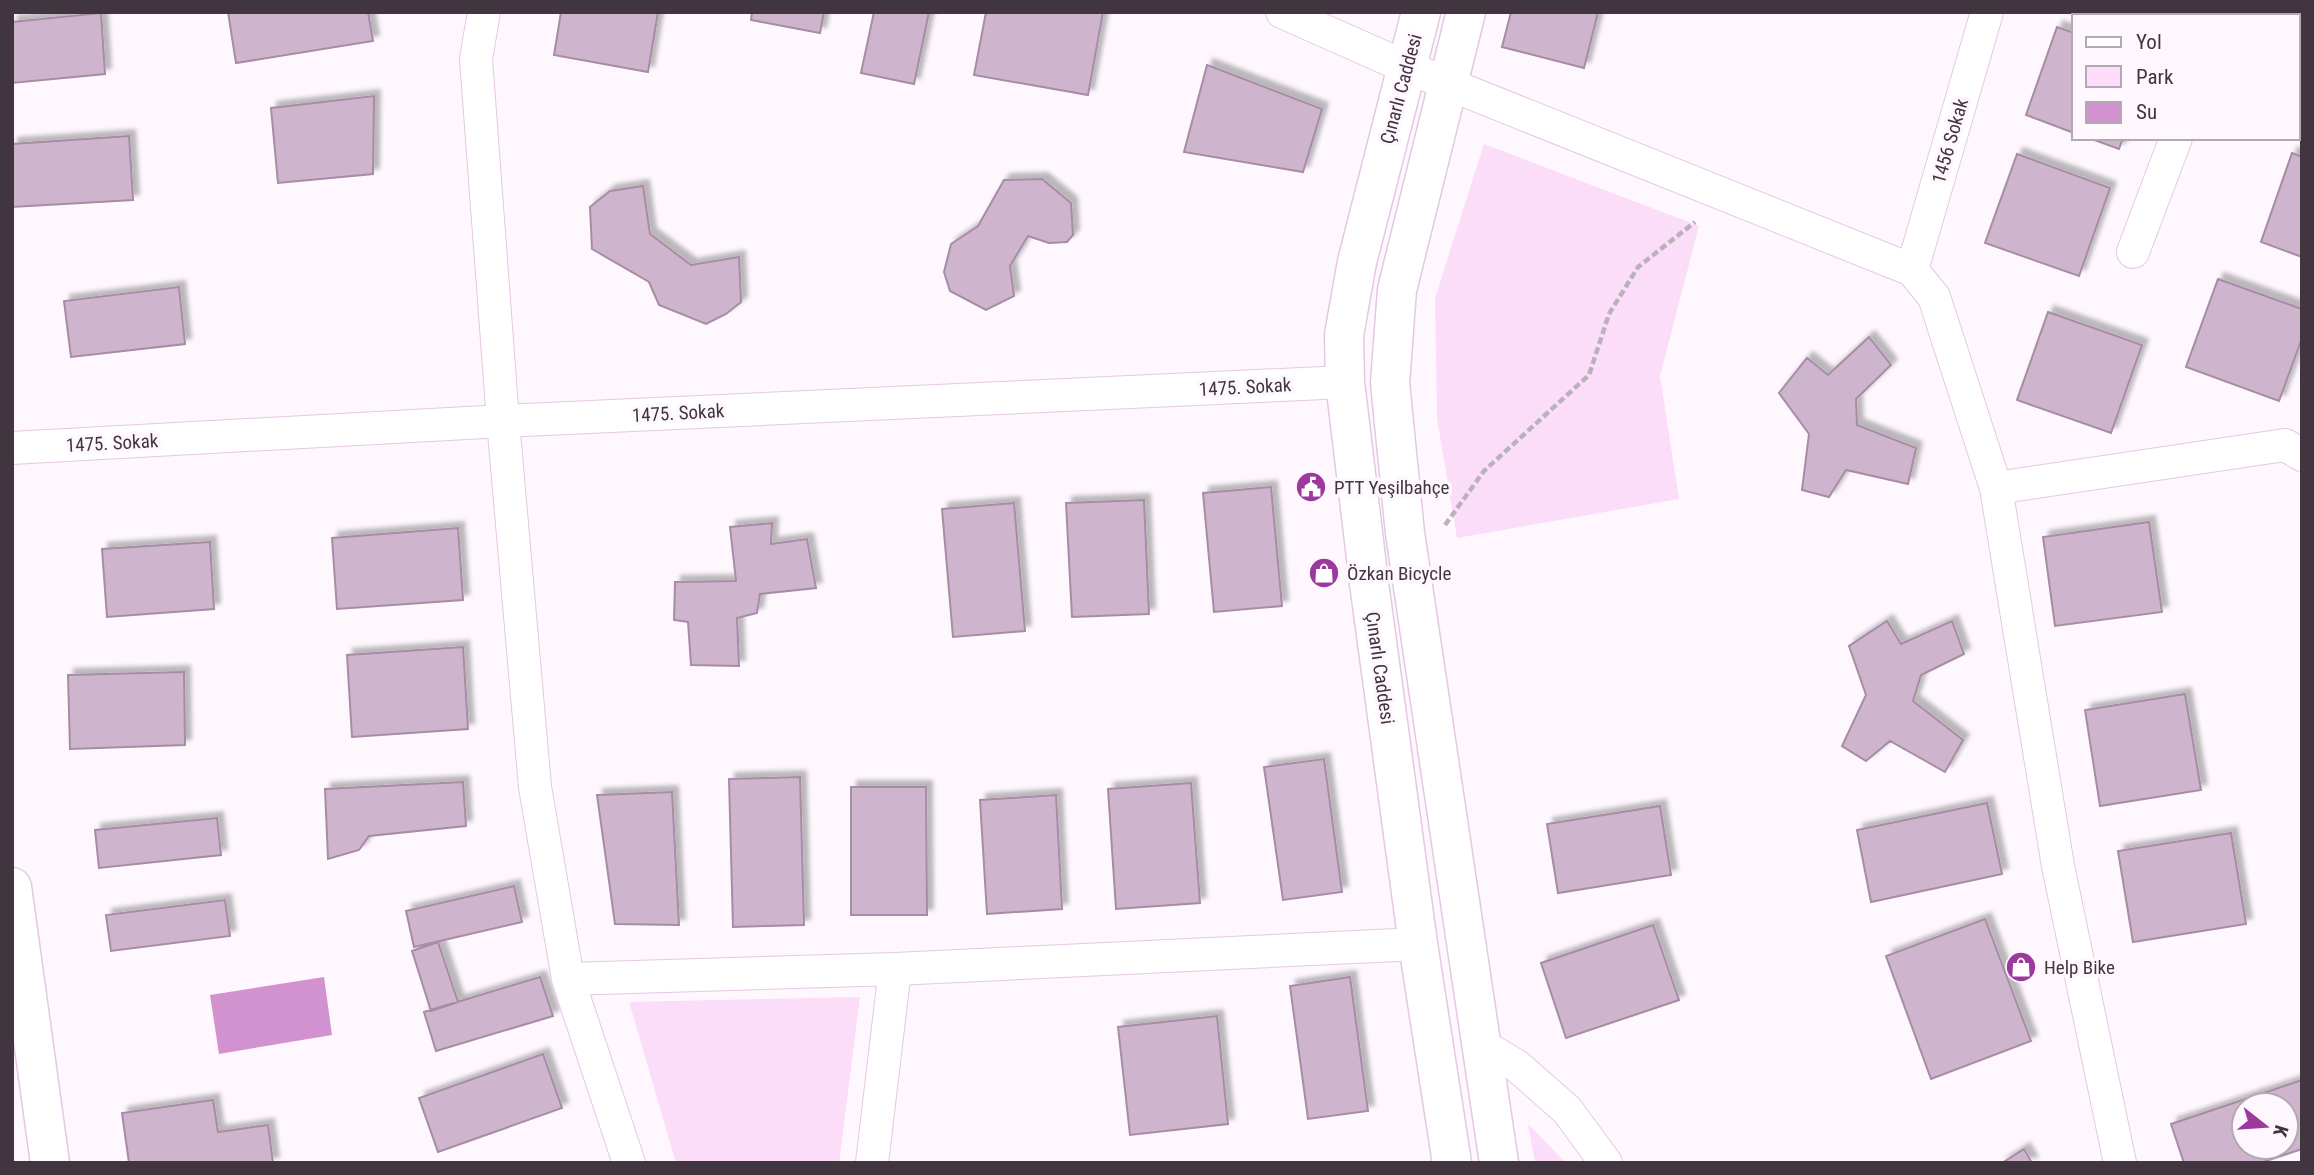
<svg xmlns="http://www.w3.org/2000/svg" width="2314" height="1175" font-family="'Roboto Condensed',sans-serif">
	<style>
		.green { fill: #fbdcf9 }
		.water { fill: #d192cf }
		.building { fill: #cfb4cd; stroke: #a68ca4; stroke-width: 2; fill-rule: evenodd; filter: url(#shadow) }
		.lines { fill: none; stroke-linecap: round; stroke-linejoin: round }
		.minor-casing { stroke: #e4c8e3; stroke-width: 34 }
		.tertiary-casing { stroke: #e4c8e3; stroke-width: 41 }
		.secondary-casing { stroke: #e4c8e3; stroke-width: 41 }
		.path { stroke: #bab2b9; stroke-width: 4.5; stroke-dasharray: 7 3.5; stroke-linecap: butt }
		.minor { stroke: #fff; stroke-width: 32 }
		.tertiary { stroke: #fff; stroke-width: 38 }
		.secondary { stroke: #fff; stroke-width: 38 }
		.labels { text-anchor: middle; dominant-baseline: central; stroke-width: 7; stroke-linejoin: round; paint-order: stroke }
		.street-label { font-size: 19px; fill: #413640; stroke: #fef8fe }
		.poi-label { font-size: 19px; fill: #413640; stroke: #fef8fe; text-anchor: start }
	</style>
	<defs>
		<filter id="shadow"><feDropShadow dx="6" dy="-6" stdDeviation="2" flood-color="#0004"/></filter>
	</defs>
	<rect width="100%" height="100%" fill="#fef8fe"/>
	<path class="green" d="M 1484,144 L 1699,226 L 1660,376 L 1679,499 L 1457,538 L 1437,418 L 1435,298 Z
		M 860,997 L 839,1163 L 676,1163 L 629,1002 Z
		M 1528,1124 L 1566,1163 L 1535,1163 Z"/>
	<path class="water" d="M 324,977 L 332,1035 L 219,1054 L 210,995 Z"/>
	<path class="building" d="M 228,12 L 368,12 L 373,41 L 236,63 Z
		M 561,12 L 658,12 L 648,72 L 554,55 Z
		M 752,12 L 824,12 L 820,33 L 751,20 Z
		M 874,12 L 929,12 L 914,84 L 861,73 Z
		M 986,12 L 1103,12 L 1088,95 L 974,75 Z
		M 1511,12 L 1598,12 L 1584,68 L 1502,47 Z
		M 101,13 L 105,74 L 12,83 L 12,22 Z
		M 2057,27 L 2074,33 L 2074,133 L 2026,115 Z
		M 1207,65 L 1322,109 L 1303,172 L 1184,152 Z
		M 374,96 L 373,174 L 278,183 L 271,108 Z
		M 129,136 L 133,200 L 12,207 L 12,144 Z
		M 2089,138 L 2123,138 L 2119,149 Z
		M 2292,153 L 2302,157 L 2302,257 L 2261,242 Z
		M 2017,154 L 2110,188 L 2079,276 L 1985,243 Z
		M 1042,179 L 1071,203 L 1073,235 L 1067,242 L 1049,243 L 1028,236 L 1010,266 L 1014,296 L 986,310 L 950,291 L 944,272 L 951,244 L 978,226 L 1004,180 Z
		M 643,186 L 650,234 L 691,265 L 739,257 L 741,302 L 726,314 L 706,324 L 659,305 L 649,282 L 592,249 L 590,207 L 610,191 Z
		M 2218,279 L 2302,309 L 2302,338 L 2279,401 L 2186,367 Z
		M 179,287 L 185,344 L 71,357 L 64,301 Z
		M 2048,312 L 2142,345 L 2111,433 L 2017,400 Z
		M 1869,337 L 1891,365 L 1856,399 L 1857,425 L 1916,448 L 1908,484 L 1846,470 L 1829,497 L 1802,490 L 1809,434 L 1779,393 L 1807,358 L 1828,375 Z
		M 1271,487 L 1282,606 L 1214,612 L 1203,493 Z
		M 1144,500 L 1149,614 L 1072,617 L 1066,503 Z
		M 1014,503 L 1025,631 L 953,637 L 942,509 Z
		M 2149,522 L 2162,612 L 2055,626 L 2043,537 Z
		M 772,523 L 771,544 L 807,539 L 816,588 L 760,594 L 757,613 L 737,618 L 739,666 L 691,665 L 688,622 L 674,620 L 675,582 L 736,581 L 730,527 Z
		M 458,528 L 463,600 L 337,609 L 332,538 Z
		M 210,542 L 214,609 L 107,617 L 102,549 Z
		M 1887,621 L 1901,644 L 1952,621 L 1964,654 L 1921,675 L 1913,701 L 1963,740 L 1945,772 L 1890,741 L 1866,761 L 1842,746 L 1866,695 L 1849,646 Z
		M 463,647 L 468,729 L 352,737 L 347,655 Z
		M 184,672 L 185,745 L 70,749 L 68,675 Z
		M 2185,694 L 2201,790 L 2100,806 L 2085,710 Z
		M 1324,759 L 1342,892 L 1283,900 L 1264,767 Z
		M 800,777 L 804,925 L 733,927 L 729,779 Z
		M 463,782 L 466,826 L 369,836 L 359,850 L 328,859 L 325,789 Z
		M 1191,783 L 1200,903 L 1116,909 L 1108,789 Z
		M 851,787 L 926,787 L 927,915 L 851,915 Z
		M 672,792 L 679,925 L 615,924 L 597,795 Z
		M 1056,795 L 1062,909 L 987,914 L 980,800 Z
		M 1987,803 L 2002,874 L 1871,902 L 1857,830 Z
		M 1660,806 L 1671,875 L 1558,893 L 1547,824 Z
		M 217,818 L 221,855 L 99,868 L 95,830 Z
		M 2231,833 L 2246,924 L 2133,942 L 2118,851 Z
		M 514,886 L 522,922 L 414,947 L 406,911 Z
		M 225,900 L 230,936 L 111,951 L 106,915 Z
		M 1985,919 L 2031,1041 L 1931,1079 L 1886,956 Z
		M 1653,925 L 1679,1000 L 1566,1038 L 1541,963 Z
		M 438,942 L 458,1002 L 431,1011 L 412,951 Z
		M 540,977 L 553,1016 L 436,1051 L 424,1012 Z
		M 1350,977 L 1368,1111 L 1308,1119 L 1290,986 Z
		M 1217,1016 L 1228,1124 L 1130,1135 L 1118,1027 Z
		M 543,1054 L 562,1108 L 438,1152 L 419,1098 Z
		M 2302,1080 L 2302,1149 L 2260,1163 L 2184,1163 L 2171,1124 ZM 2244,1105 L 2286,1105 L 2286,1147 L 2244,1147 Z
		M 213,1100 L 218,1132 L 268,1125 L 273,1163 L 129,1163 L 122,1113 Z
		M 2024,1149 L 2032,1163 L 2002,1163 Z"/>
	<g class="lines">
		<g class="minor-casing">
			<path id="minor" d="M 484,12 L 476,59 L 503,421 L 535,787 L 568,979 L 629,1163
				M 1282,12 L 1406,67 L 1912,270 L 1934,297 L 1996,488 L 2058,866 L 2120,1163
				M 2221,16 L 2223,12
				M 2133,252 L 2176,138
				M 1912,270 L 1987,12
				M 12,448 L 503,421 L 1345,382
				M 1996,488 L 2285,445 L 2302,455
				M 568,979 L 895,969 L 1418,944
				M 1482,1045 L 1517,1066 L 1567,1110 L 1606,1163
				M 872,1163 L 895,969"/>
		</g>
		<g class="tertiary-casing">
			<path id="tertiary" d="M 12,887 L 50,1163"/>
		</g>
		<g class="secondary-casing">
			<path id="secondary" d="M 1421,12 L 1357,262 L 1344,335 L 1345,382 L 1369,583 L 1418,944 L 1452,1163
				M 1466,12 L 1397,290 L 1390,383 L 1405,533 L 1499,1163"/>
		</g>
		<path class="path" d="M 1445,525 L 1484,471 L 1589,375 L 1609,314 L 1638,267 L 1695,222"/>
		<use href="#minor" class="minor"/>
		<use href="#tertiary" class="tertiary"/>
		<use href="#secondary" class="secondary"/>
	</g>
	<defs>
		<g id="civic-disc" transform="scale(1.575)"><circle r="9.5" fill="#9d389d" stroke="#fef8fe"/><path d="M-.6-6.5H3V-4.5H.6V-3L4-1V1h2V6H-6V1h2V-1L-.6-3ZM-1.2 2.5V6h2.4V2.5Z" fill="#fff"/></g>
		<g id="shop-disc" transform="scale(1.575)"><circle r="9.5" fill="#9d389d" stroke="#fef8fe"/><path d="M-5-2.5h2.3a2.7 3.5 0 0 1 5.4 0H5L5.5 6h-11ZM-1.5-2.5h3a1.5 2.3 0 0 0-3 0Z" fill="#fff"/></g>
	</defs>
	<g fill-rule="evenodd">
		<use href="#civic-disc" x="1311" y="487"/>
		<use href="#shop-disc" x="1324" y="573"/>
		<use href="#shop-disc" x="2021" y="967"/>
	</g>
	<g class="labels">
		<g class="street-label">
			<text transform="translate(1401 89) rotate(-75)">Çınarlı Caddesi</text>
			<text transform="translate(1950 141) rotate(-74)">1456 Sokak</text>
			<text transform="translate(1245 387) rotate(-3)">1475. Sokak</text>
			<text transform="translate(678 413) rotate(-3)">1475. Sokak</text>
			<text transform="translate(112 443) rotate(-3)">1475. Sokak</text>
			<text transform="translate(1380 668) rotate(82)">Çınarlı Caddesi</text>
		</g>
		<g class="poi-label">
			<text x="1334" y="487">PTT Yeşilbahçe</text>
			<text x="1347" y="573">Özkan Bicycle</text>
			<text x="2044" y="967">Help Bike</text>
		</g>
	</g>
	<rect width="2314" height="1175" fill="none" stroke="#413640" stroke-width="28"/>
	<rect x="2072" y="14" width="228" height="126" fill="#fef8fe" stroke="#b2aab2" stroke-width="2"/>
	<rect x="2086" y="37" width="35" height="10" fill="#ffffff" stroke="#b2aab2" stroke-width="2"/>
	<text x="2136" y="49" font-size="21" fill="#413640">Yol</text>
	<rect x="2086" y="66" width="35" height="21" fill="#fbdcf9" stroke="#b2aab2" stroke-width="2"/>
	<text x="2136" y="84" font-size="21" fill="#413640">Park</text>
	<rect x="2086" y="102" width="35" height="21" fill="#d192cf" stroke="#b2aab2" stroke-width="2"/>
	<text x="2136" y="119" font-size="21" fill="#413640">Su</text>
	<g transform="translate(2265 1126) rotate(107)"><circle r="33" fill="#fef8fe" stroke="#b2aab2" stroke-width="2"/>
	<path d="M0-5L12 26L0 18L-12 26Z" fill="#9d389d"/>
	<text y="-10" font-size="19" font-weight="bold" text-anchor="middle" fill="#413640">K</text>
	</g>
</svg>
